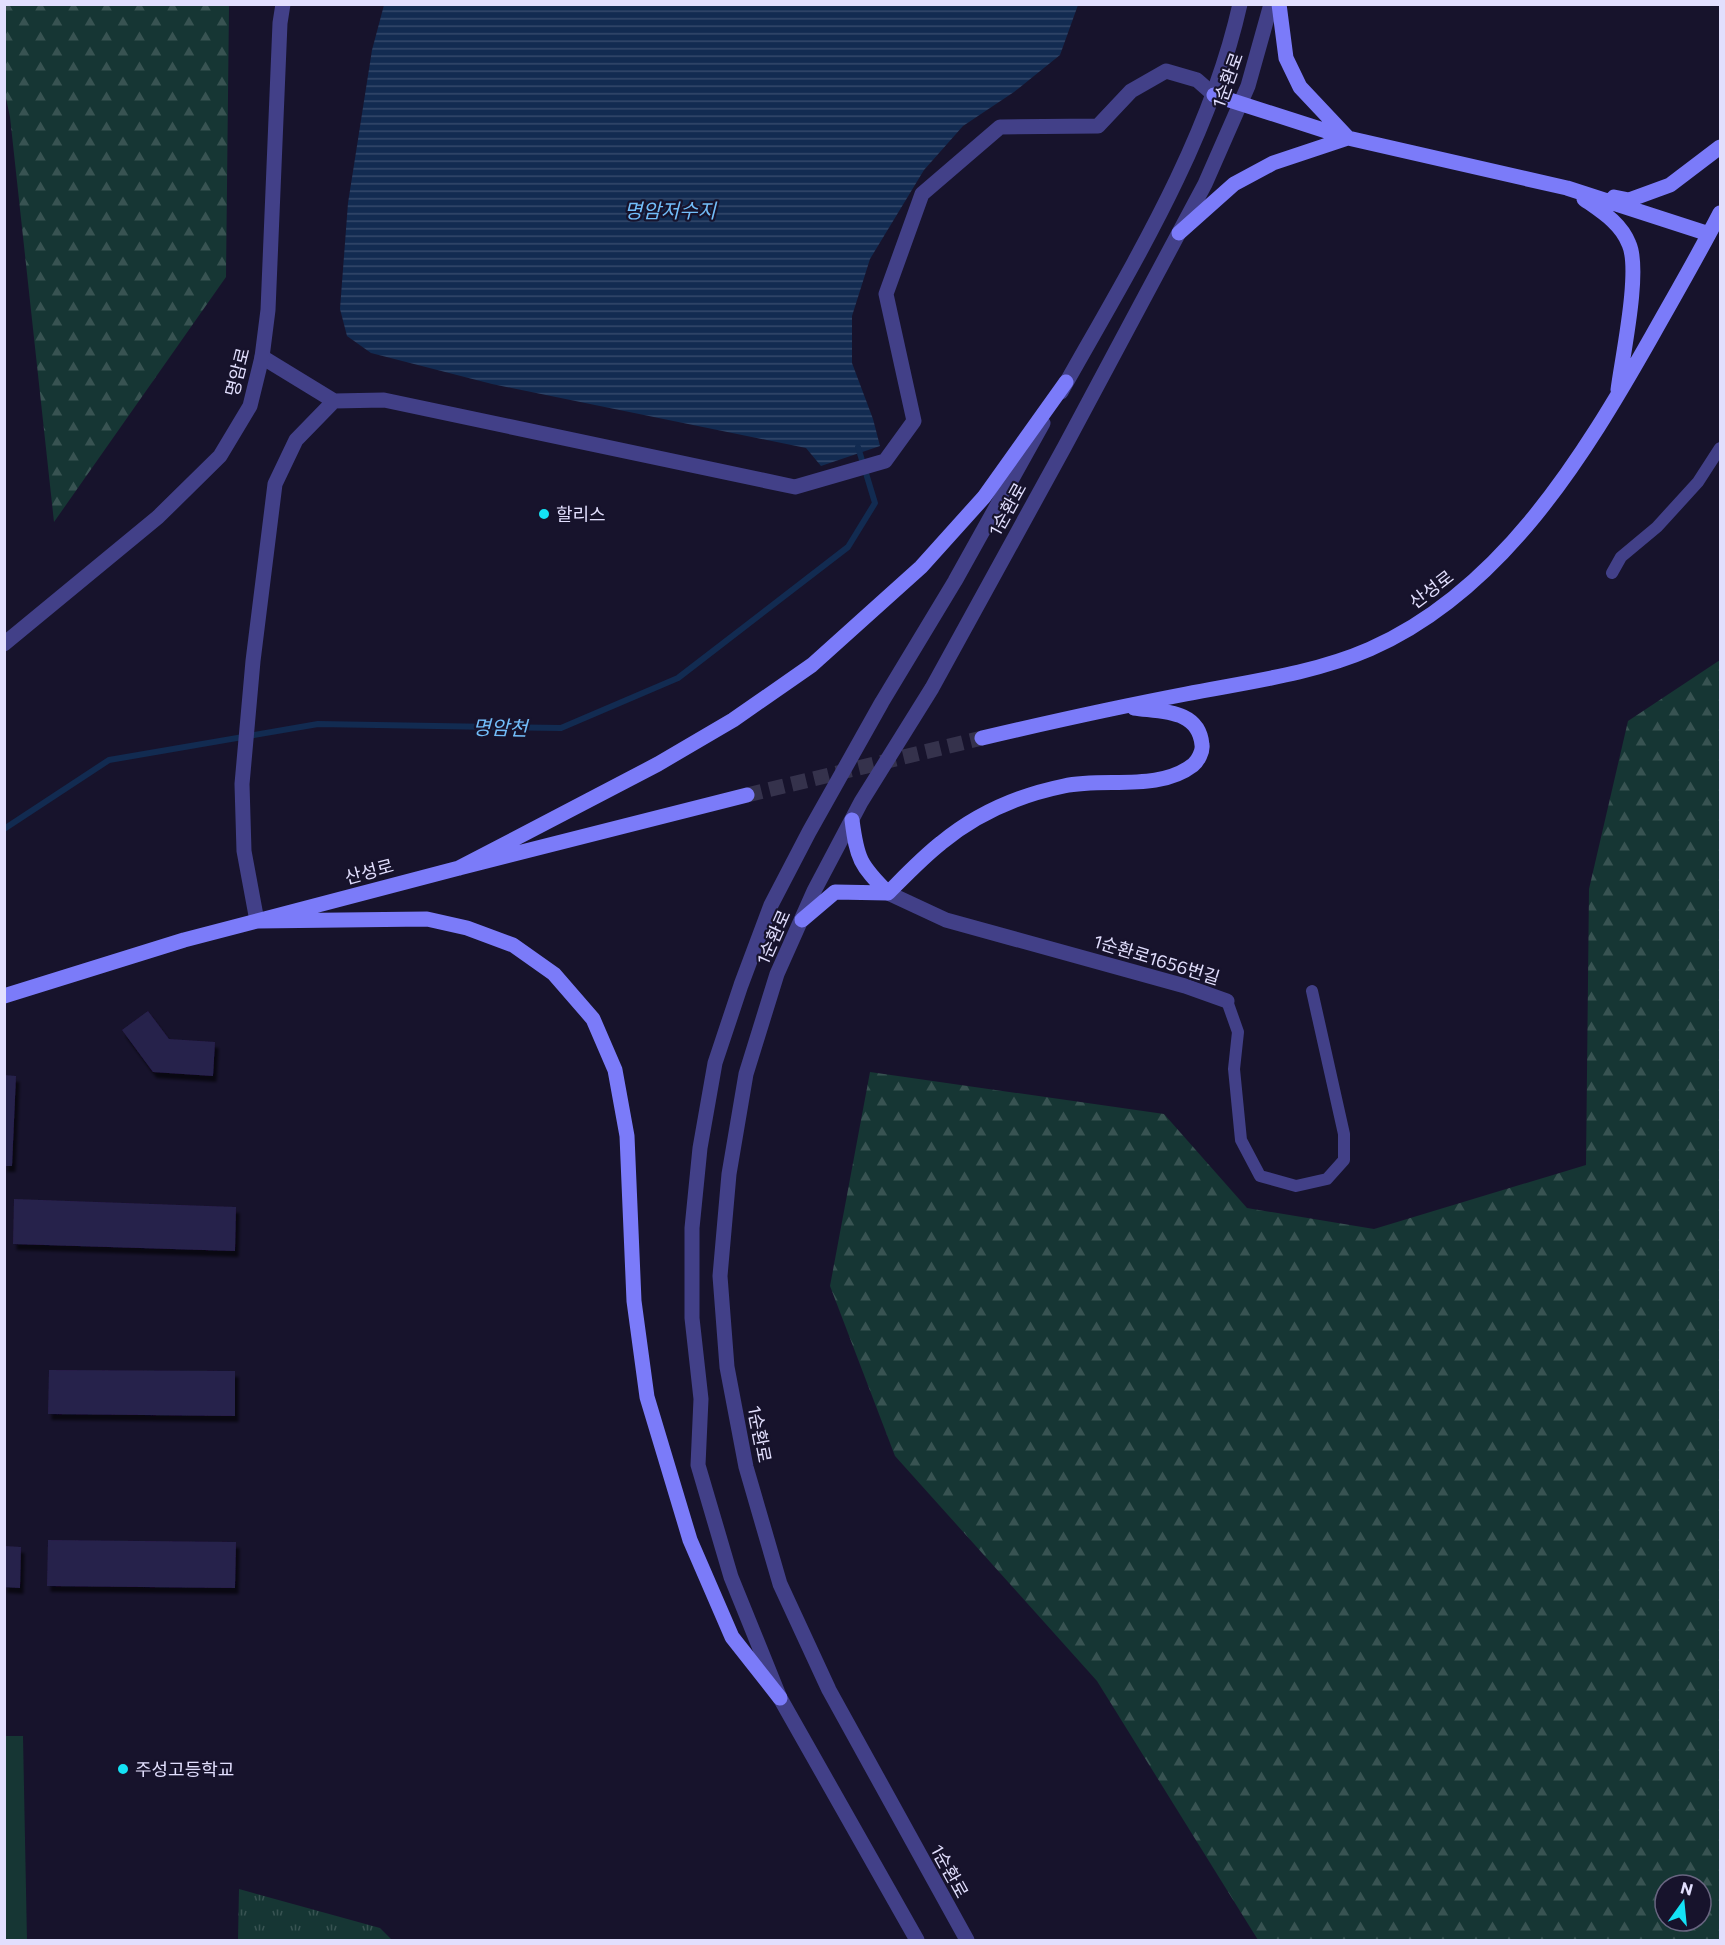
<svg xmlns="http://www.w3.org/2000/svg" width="1725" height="1945" font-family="Commissioner,'Noto Sans KR',sans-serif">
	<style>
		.grass { fill: url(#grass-tufts) }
		.forest { fill: url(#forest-firs); fill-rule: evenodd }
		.garden { fill: #163634 }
		.water { fill: url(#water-rules) }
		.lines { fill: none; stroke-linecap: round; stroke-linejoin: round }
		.stream { stroke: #122b51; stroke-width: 6 }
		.building { fill: #28204c; filter: url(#shadow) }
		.secondary-tunnel { stroke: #35324c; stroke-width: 15; stroke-dasharray: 15 8; stroke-linecap: butt }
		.service { stroke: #424088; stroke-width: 12 }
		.minor { stroke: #424088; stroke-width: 15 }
		.tertiary { stroke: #424088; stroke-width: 15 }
		.secondary { stroke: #7b7bf9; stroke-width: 15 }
		.poi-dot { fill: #14e2f5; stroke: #17132c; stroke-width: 2 }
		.labels { text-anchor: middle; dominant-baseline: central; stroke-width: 4.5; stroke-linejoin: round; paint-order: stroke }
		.street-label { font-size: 18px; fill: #e2dffe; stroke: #17132c }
		.poi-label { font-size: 18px; fill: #e2dffe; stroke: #17132c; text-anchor: start }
		.water-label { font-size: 20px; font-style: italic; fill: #72bdf9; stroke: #17132c }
	</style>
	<defs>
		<pattern id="grass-tufts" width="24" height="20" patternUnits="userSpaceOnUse" patternTransform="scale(1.5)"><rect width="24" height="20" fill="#163634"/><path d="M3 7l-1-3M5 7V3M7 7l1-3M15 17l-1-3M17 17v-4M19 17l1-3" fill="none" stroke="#385352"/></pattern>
		<pattern id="forest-firs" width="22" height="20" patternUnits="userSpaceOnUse" patternTransform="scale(1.5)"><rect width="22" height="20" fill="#163634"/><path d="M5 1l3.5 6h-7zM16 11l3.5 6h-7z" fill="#385352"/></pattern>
		<pattern id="water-rules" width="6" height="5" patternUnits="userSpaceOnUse" patternTransform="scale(1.5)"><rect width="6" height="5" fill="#122b51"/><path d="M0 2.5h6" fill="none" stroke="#34496b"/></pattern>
		<filter id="shadow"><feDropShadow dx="3.5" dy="6" stdDeviation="1.5" flood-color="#0009"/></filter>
	</defs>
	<rect width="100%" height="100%" fill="#17132c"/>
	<path class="grass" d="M 239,1889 L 380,1928 L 392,1940 L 238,1940 Z"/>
	<path class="forest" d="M 4,5 L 229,5 L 226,277 L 54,522 L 10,117 L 4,89 Z
		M 1720,660 L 1720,1940 L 1258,1940 L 1097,1681 L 895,1456 L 830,1286 L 870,1072 L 1164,1114 L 1247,1208 L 1374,1229 L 1586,1165 L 1589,889 L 1628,721 ZM 1665,1885 L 1701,1885 L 1701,1921 L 1665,1921 Z"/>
	<path class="garden" d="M 5,1736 L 23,1736 L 27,1940 L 5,1940 Z"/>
	<path class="water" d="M 384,5 L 384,4 L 1078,5 L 1060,55 L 1014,92 L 963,126 L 924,170 L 870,259 L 852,316 L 852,363 L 873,419 L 880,446 L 821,466 L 806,448 L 492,384 L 371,353 L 347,336 L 340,309 L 348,203 L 372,50 Z"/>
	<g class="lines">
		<path class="stream" d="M 4,829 L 109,760 L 318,724 L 561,728 L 678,678 L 848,547 L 875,503 L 858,447"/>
	</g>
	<path class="building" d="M 148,1011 L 169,1039 L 215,1042 L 213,1076 L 153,1072 L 122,1030 Z
		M 4,1075 L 16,1076 L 12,1166 L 4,1166 Z
		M 14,1199 L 236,1207 L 235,1251 L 13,1244 Z
		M 49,1370 L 235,1371 L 235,1416 L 48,1414 Z
		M 48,1540 L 236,1542 L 235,1588 L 47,1586 Z
		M 4,1546 L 21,1547 L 20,1588 L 4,1587 Z"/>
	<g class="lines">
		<path class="secondary-tunnel" d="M 747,795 L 982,738"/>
		<path class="service" d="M 1612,573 L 1621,557 L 1657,527 L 1698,482 L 1720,448
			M 1227,1001 L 1238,1032 L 1234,1069 L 1241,1140 L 1260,1176 L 1296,1186 L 1327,1179 L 1344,1160 L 1344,1134 L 1312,991"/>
		<path class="minor" d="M 334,401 L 384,400 L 795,487 L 885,461 L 914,421 L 886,294 L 922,194 L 1000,127 L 1098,126 L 1131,91 L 1166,71 L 1197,80 L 1214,95
			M 888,893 L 946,920 L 1185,986 L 1227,1001
			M 257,921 L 244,851 L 242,784 L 253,661 L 275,484 L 296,440 L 334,401 L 262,357"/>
		<path class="tertiary" d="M 1061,392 C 1130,269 1209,143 1240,4
			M 4,644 L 158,517 L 220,456 L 250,406 L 262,357 L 268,310 L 280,23 L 283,4
			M 917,1940 L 780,1698 L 731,1577 L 698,1465 L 701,1399 L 692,1318 L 692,1228 L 700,1148 L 715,1063 L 741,985 L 771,905 L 809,832 L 882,702 L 955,581 L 1043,423
			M 967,1940 L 829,1690 L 780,1584 L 746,1467 L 727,1367 L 720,1276 L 729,1174 L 746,1074 L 777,974 L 814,891 L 861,802 L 932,688 L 1065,446 L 1205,184 L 1248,86 L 1271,4"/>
		<path class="secondary" d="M 1214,95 L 1348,138 L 1567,188 L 1709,234
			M 1614,197 L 1629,200 L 1670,185 L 1720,147
			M 1584,199 C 1601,211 1621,223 1629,244 C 1641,271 1622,358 1618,390
			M 1179,233 L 1234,184 L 1273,163 L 1348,138 L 1300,87 L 1286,58 L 1279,4
			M 982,738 C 1050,722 1118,707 1186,694 C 1247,682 1313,674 1370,649 C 1502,591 1584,456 1652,336 C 1675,295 1699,254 1720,213
			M 852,820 C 857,859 860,865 888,893
			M 459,868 L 658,764 L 733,720 L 812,665 L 921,567 L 984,497 L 1066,382
			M 802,920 L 835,892 L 888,893 C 905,876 922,858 941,843 C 976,814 1020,795 1064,786 C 1105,777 1158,792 1193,765 C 1198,761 1203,751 1202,745 C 1199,709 1161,712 1134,708
			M 257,921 L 427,919 L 467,928 L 513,945 L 554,974 L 593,1019 L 615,1070 L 627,1136 L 634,1301 L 647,1397 L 690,1540 L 732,1637 L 780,1698
			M 4,996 L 184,940 L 459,868 L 747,795"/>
	</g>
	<g class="poi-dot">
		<circle cx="544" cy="514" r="6"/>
		<circle cx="123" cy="1769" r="6"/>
	</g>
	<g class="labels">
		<g class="street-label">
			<text transform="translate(1227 80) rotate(-70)">1순환로</text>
			<text transform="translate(237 372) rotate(-76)">명암로</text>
			<text transform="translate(1007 509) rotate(-61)">1순환로</text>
			<text transform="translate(1431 589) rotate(-37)">산성로</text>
			<text transform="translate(369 871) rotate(-15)">산성로</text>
			<text transform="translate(773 937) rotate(-66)">1순환로</text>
			<text transform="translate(1157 959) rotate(17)">1순환로1656번길</text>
			<text transform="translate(760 1434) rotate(79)">1순환로</text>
			<text transform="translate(950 1871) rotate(61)">1순환로</text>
		</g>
		<g class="poi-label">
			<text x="556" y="514">할리스</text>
			<text x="135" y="1769">주성고등학교</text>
		</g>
		<g class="water-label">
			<text x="670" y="210">명암저수지</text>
			<text transform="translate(500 727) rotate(1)">명암천</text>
		</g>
	</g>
	<rect width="1725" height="1945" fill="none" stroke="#e2dffe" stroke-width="12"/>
	<g transform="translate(1683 1903) rotate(15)"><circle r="28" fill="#17132c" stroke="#686580" stroke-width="1.5"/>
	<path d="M0-4.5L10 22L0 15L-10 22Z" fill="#14e2f5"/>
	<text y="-9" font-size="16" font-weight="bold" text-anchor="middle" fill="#e2dffe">N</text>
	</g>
</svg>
